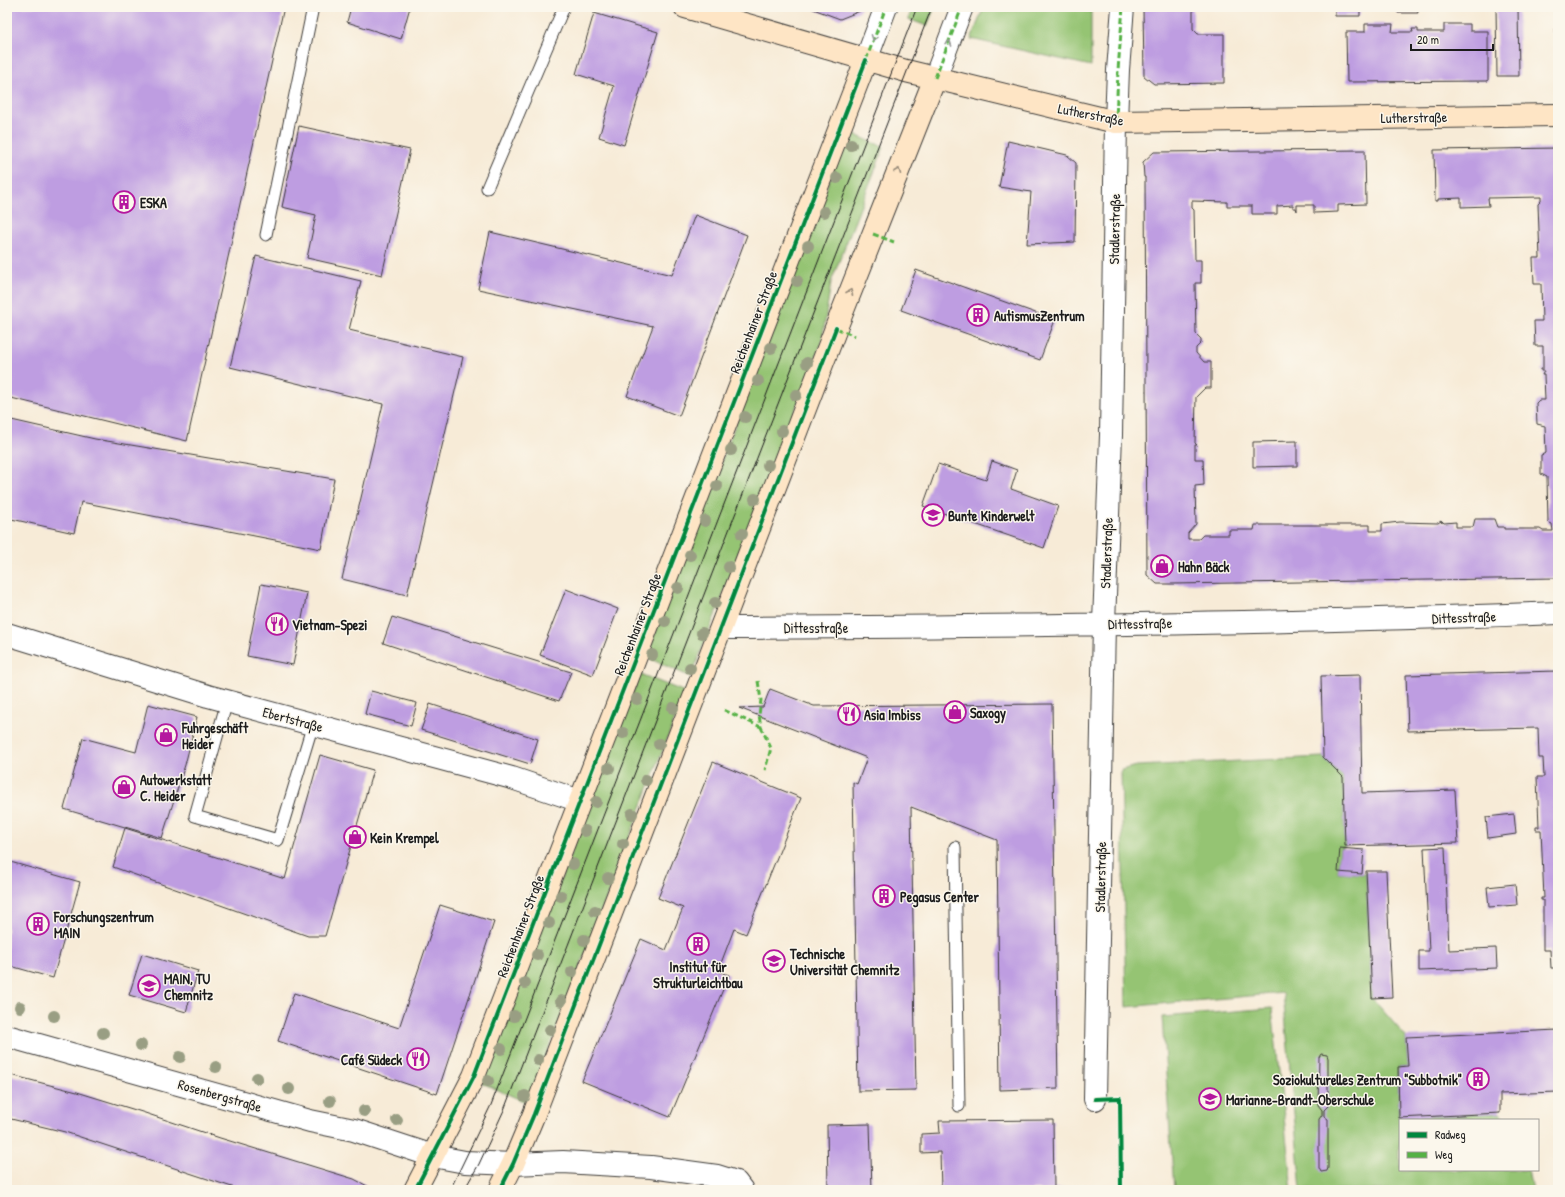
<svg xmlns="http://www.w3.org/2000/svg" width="1565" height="1197" font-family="'Patrick Hand',sans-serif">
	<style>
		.green { fill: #95c473; stroke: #587048 }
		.building { fill: #be9de1 }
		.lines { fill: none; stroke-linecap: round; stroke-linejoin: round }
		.lane-casing { stroke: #3d3b38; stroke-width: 13 }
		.street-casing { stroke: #3d3b38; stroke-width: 24 }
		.secondary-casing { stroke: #3d3b38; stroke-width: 24 }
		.lane { stroke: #fff; stroke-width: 11 }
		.street { stroke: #fff; stroke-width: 22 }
		.secondary { stroke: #fee5c5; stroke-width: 22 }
		.tram { stroke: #1c1c1c; stroke-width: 1 }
		.quiet { stroke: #55b145; stroke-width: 3; stroke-dasharray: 6 3; stroke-linecap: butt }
		.cycleway-casing { stroke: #fbf7ec; stroke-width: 6 }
		.cycleway { stroke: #00873e; stroke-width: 4 }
		.tree { fill: #999e83 }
		.oneway { stroke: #999 }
		.oneway2 { stroke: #988b79 }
		.labels { text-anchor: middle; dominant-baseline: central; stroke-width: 3; stroke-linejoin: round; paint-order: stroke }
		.street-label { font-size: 14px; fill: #1c1c1c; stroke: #fbf7ec }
		.poi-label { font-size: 14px; font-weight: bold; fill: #1c1c1c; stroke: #fbf7ec; text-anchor: start }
	</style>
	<rect width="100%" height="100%" fill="#fbf7ec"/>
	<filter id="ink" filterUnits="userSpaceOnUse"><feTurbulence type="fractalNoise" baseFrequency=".025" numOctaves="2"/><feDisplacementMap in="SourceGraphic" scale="8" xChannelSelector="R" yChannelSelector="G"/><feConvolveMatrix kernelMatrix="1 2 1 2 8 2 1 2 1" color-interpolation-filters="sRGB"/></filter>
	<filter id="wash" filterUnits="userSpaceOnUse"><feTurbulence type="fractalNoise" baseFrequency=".012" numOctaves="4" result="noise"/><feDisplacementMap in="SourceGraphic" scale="16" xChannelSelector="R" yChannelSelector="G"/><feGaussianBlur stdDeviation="0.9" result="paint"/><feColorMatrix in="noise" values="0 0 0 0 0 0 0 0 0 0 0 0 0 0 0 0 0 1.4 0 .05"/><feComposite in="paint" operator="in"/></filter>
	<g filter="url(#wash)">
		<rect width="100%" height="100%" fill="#f7ebd7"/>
		<path class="green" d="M 913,7 L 935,7 L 927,26 L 908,19 Z
			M 984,7 L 1091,7 L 1091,66 L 971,39 Z
			M 848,132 L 884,147 L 831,282 L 822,341 L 691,677 L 646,657 Z
			M 640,674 L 685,692 L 528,1103 L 482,1083 Z
			M 1323,757 L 1343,777 L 1345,846 L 1340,848 L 1338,872 L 1362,874 L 1366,871 L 1372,998 L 1406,1037 L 1408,1066 L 1398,1067 L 1399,1118 L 1500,1113 L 1506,1120 L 1400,1120 L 1400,1170 L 1528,1170 L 1532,1190 L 1301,1190 L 1283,993 L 1126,1007 L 1121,770 L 1137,766 Z
			M 1272,1008 L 1292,1190 L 1174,1190 L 1162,1017 Z"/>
		<g id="blocks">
			<path class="building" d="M 7,7 L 284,7 L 187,441 L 7,397 Z
				M 351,7 L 410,7 L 401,39 L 347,22 Z
				M 808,7 L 861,7 L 860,11 L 840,19 Z
				M 1143,7 L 1193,7 L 1193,29 L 1198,34 L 1224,34 L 1224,83 L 1154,84 L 1144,76 Z
				M 1335,7 L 1360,7 L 1360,16 L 1335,16 Z
				M 1395,7 L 1417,7 L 1418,13 L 1398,13 L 1395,10 Z
				M 1496,7 L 1518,7 L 1519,76 L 1497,76 Z
				M 1554,7 L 1558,7 L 1558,45 L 1556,45 Z
				M 594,13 L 658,32 L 624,145 L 599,137 L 614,86 L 576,74 Z
				M 1365,24 L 1393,24 L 1392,32 L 1413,32 L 1412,29 L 1418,29 L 1418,32 L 1444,32 L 1444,24 L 1470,24 L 1470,31 L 1488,31 L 1488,81 L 1347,82 L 1346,32 L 1365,32 Z
				M 299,126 L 410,150 L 382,275 L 307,258 L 316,215 L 282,207 Z
				M 1008,141 L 1067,155 L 1076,163 L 1075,242 L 1027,244 L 1031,192 L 999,187 Z
				M 1558,148 L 1558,578 L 1172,584 L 1157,584 L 1147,575 L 1145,177 L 1144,177 L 1143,162 L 1154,152 L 1365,150 L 1366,204 L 1338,205 L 1338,212 L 1314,213 L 1314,205 L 1297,205 L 1297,211 L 1296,208 L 1293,208 L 1293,205 L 1277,206 L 1277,214 L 1252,214 L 1252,206 L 1227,206 L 1227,202 L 1192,201 L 1192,208 L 1194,210 L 1195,260 L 1201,260 L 1201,283 L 1195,283 L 1196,334 L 1201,339 L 1201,343 L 1196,348 L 1196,353 L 1204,362 L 1211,362 L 1211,388 L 1205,388 L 1196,397 L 1195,443 L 1197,445 L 1195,445 L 1195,459 L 1203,459 L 1204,485 L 1195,486 L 1196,524 L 1188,533 L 1188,539 L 1199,539 L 1203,535 L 1229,535 L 1229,530 L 1254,530 L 1255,525 L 1370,525 L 1370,531 L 1382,531 L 1382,524 L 1400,522 L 1438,523 L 1441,521 L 1442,523 L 1442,521 L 1444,523 L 1456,522 L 1456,527 L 1473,527 L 1475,519 L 1494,519 L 1497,527 L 1504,527 L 1504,529 L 1540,529 L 1543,531 L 1553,531 L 1552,524 L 1548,522 L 1547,477 L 1541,474 L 1541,455 L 1546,453 L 1545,426 L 1537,424 L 1536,403 L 1539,400 L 1545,400 L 1544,375 L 1542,375 L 1544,371 L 1541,371 L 1541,369 L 1543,369 L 1543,346 L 1535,346 L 1534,321 L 1542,321 L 1541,284 L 1534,284 L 1533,258 L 1540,258 L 1538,204 L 1541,201 L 1541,197 L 1488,198 L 1489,206 L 1461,207 L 1461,198 L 1438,199 L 1438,201 L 1435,201 L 1434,150 Z
				M 695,215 L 747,235 L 679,416 L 627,396 L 653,326 L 478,289 L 490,232 L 672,275 Z
				M 256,256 L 361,281 L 349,330 L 463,357 L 407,595 L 342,579 L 383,404 L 230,367 Z
				M 916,270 L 1055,320 L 1040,360 L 901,310 Z
				M 7,419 L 95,439 L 334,479 L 321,549 L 81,502 L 74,533 L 7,518 Z
				M 1297,441 L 1297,466 L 1253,467 L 1253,442 Z
				M 992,461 L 1017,470 L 1011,489 L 1058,506 L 1044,548 L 923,506 L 938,464 L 986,480 Z
				M 261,584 L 307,593 L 293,665 L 247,656 Z
				M 566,589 L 618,609 L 593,675 L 540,655 Z
				M 392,617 L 571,672 L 559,701 L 383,643 Z
				M 1558,671 L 1558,968 L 1551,968 L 1550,950 L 1543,950 L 1543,900 L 1541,900 L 1541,898 L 1544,898 L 1541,830 L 1536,830 L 1536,827 L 1539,827 L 1537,777 L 1544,777 L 1543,758 L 1539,758 L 1538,728 L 1408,731 L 1406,675 Z
				M 1360,675 L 1362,793 L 1455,790 L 1458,843 L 1345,846 L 1343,777 L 1323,757 L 1321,676 Z
				M 770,689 L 814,706 L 1052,704 L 1058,1088 L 1000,1090 L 997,840 L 911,807 L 916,1090 L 858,1091 L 853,782 L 857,784 L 867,758 L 739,708 L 763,707 Z
				M 371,691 L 417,703 L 411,726 L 365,714 Z
				M 148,704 L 197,717 L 185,765 L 162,838 L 64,809 L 83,738 L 136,752 Z
				M 430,704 L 538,739 L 530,764 L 421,730 Z
				M 320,755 L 373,770 L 325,936 L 308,936 L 113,867 L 125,828 L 285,879 Z
				M 713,762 L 801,798 L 746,934 L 734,929 L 718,971 L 729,975 L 670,1117 L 582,1081 L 641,939 L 666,950 L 683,908 L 658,898 Z
				M 1514,814 L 1516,834 L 1488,838 L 1486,817 Z
				M 1445,847 L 1449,950 L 1496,948 L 1497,968 L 1419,971 L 1419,951 L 1429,951 L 1424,848 Z
				M 1340,848 L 1364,850 L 1362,874 L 1338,872 Z
				M 7,861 L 80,882 L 53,978 L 7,965 Z
				M 1366,871 L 1386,871 L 1392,997 L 1372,998 Z
				M 1515,884 L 1517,905 L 1489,907 L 1487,887 Z
				M 440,905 L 494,922 L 437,1094 L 278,1041 L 294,993 L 399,1028 Z
				M 142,954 L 198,971 L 186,1012 L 129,995 Z
				M 1558,1030 L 1558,1092 L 1500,1094 L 1500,1113 L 1399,1118 L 1398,1067 L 1408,1066 L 1406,1037 Z
				M 1321,1054 L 1327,1055 L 1328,1058 L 1328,1106 L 1324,1110 L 1324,1116 L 1328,1119 L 1328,1168 L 1327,1171 L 1321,1172 L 1319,1168 L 1319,1119 L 1322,1115 L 1322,1110 L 1318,1105 L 1319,1057 Z
				M 7,1074 L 77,1092 L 142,1112 L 220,1138 L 354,1179 L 375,1190 L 241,1190 L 65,1132 L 7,1118 Z
				M 1053,1120 L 1054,1188 L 1064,1188 L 1064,1190 L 941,1190 L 940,1152 L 921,1153 L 921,1134 L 940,1133 L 939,1121 Z
				M 870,1124 L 872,1190 L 828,1190 L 827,1125 Z"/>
		</g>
	</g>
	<g filter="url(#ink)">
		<use href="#blocks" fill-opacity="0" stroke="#3d3b38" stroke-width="1"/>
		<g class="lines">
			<g class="lane-casing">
				<path id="lane" d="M 487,188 L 564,7
					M 266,235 L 313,7
					M 227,701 L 195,816 L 278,840 L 313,724
					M 955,847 L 959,1106"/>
			</g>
			<g class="street-casing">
				<path id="street" d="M 866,60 L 886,7
					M 935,78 L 962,7
					M 722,628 C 1001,626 1280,624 1558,613
					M 7,634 L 208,696 L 512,778 L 580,801
					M 7,1036 L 310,1121 L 354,1130 L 433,1156 L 465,1162 L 513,1164 L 563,1162 L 651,1167 L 717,1176 L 736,1182 L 742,1190
					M 1095,1099 L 1104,623 L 1111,435 L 1116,122 L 1118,70 L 1123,7"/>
			</g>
			<g class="secondary-casing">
				<path id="secondary" d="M 685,7 L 906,71 L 1116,122 L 1558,115
					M 415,1190 L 474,1076 L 866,60
					M 500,1190 L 513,1164 L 534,1114 L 836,328 L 935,78"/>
			</g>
			<use href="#lane" class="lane"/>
			<use href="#street" class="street"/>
			<use href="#secondary" class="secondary"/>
			<path class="tram" d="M 450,1190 L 491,1105 L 917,7
				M 464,1190 L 479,1164 L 504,1110 L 932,7"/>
			<path class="quiet" d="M 866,60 L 886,7
				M 935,78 L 962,7
				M 1116,122 L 1118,70 L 1123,7
				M 873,234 L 894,242
				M 836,328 L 855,336
				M 758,681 L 761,700 L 759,715 L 761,727 L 771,748 L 765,770
				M 724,710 L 761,727"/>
			<g class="cycleway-casing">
				<path id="cycleway" d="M 1095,1099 L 1120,1098 L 1121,1190
					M 415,1190 L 474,1076 L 866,60
					M 500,1190 L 513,1164 L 534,1114 L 836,328"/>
			</g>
			<use href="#cycleway" class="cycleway"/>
		</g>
		<g class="tree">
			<circle cx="851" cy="145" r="6"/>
			<circle cx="837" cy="178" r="6"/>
			<circle cx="824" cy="212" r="6"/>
			<circle cx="808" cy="246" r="6"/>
			<circle cx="797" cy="281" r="6"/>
			<circle cx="771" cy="348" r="6"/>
			<circle cx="807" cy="363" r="6"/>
			<circle cx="758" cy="381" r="6"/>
			<circle cx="796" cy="395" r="6"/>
			<circle cx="745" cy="417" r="6"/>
			<circle cx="782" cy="431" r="6"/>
			<circle cx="731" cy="450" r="6"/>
			<circle cx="768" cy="465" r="6"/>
			<circle cx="717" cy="486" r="6"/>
			<circle cx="755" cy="499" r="6"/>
			<circle cx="705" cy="521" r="6"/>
			<circle cx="742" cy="534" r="6"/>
			<circle cx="690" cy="555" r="6"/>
			<circle cx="729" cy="567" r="6"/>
			<circle cx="678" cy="588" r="6"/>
			<circle cx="715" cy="603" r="6"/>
			<circle cx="665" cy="621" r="6"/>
			<circle cx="702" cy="633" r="6"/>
			<circle cx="652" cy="655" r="6"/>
			<circle cx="690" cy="668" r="6"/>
			<circle cx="637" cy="699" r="6"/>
			<circle cx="673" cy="708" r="6"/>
			<circle cx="623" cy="733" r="6"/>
			<circle cx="659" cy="744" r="6"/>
			<circle cx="609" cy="768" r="6"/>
			<circle cx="646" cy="780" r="6"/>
			<circle cx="596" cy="802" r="6"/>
			<circle cx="632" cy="814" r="6"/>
			<circle cx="585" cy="831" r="6"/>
			<circle cx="623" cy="844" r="6"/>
			<circle cx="573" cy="864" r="6"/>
			<circle cx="608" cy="878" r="6"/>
			<circle cx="561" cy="896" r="6"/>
			<circle cx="595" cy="911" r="6"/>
			<circle cx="549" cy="923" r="6"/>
			<circle cx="584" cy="940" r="6"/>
			<circle cx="537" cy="955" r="6"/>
			<circle cx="572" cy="972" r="6"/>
			<circle cx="525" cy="983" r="6"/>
			<circle cx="561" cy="1001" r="6"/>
			<circle cx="20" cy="1007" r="6"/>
			<circle cx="54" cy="1016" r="6"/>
			<circle cx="514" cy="1016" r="6"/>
			<circle cx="550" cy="1030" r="6"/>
			<circle cx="103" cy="1033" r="6"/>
			<circle cx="141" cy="1045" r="6"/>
			<circle cx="501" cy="1049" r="6"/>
			<circle cx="180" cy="1057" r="6"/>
			<circle cx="538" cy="1060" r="6"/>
			<circle cx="216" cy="1067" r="6"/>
			<circle cx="257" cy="1078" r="6"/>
			<circle cx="488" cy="1081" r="6"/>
			<circle cx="289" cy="1089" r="6"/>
			<circle cx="525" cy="1096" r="6"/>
			<circle cx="330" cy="1101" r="6"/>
			<circle cx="364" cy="1111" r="6"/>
			<circle cx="397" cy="1120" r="6"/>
		</g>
		<defs><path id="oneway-chevron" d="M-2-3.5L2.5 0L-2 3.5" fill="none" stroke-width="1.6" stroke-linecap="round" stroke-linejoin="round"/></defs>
		<g class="oneway">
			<use href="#oneway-chevron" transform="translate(874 38) rotate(111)"/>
			<use href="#oneway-chevron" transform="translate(949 43) rotate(-70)"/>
		</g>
		<g class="oneway2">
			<use href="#oneway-chevron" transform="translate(898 171) rotate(-68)"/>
			<use href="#oneway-chevron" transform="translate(850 292) rotate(-68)"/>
		</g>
	</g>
	<defs>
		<g id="building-ring" transform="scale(1.15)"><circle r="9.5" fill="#fbf7ec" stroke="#b5179e" stroke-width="1.5"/><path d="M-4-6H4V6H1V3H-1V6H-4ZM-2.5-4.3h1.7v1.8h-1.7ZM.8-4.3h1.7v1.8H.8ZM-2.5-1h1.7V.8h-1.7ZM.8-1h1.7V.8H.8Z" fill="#b5179e"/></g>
		<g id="school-ring" transform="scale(1.15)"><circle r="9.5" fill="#fbf7ec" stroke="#b5179e" stroke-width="1.5"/><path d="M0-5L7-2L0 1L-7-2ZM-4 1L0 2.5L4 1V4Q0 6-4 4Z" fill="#b5179e"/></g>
		<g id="shop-ring" transform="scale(1.15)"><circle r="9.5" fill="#fbf7ec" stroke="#b5179e" stroke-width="1.5"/><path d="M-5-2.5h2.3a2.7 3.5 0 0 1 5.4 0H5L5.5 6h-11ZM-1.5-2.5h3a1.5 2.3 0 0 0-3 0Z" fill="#b5179e"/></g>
		<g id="restaurant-ring" transform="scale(1.15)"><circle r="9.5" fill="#fbf7ec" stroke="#b5179e" stroke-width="1.5"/><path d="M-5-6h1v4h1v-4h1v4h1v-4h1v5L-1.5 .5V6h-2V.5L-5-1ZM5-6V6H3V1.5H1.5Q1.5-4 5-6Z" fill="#b5179e"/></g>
		<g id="university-ring" transform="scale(1.15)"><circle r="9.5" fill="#fbf7ec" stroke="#b5179e" stroke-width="1.5"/><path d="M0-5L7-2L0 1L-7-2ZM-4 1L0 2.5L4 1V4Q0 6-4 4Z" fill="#b5179e"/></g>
	</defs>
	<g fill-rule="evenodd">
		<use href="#building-ring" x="124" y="202"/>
		<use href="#building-ring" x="978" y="315"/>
		<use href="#school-ring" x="933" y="515"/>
		<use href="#shop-ring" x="1162" y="566"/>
		<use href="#restaurant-ring" x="277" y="624"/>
		<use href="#shop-ring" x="955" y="712"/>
		<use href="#restaurant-ring" x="849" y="714"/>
		<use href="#shop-ring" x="166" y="735"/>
		<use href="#shop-ring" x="124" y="787"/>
		<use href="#shop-ring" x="355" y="837"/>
		<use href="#building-ring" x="884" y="896"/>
		<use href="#building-ring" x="38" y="924"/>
		<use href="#building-ring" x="698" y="944"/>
		<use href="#university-ring" x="774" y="961"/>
		<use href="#university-ring" x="149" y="986"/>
		<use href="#restaurant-ring" x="418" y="1059"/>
		<use href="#building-ring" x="1478" y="1079"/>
		<use href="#school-ring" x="1210" y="1099"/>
	</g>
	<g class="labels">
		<g class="street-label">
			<text transform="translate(1091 114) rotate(11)">Lutherstraße</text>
			<text transform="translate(1414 117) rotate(-1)">Lutherstraße</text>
			<text transform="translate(1114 229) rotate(-89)">Stadlerstraße</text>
			<text transform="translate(753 322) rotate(-69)">Reichenhainer Straße</text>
			<text transform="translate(1106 553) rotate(-88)">Stadlerstraße</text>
			<text transform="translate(1464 617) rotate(-2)">Dittesstraße</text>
			<text transform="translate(1140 623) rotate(-1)">Dittesstraße</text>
			<text transform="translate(637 624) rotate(-69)">Reichenhainer Straße</text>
			<text x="816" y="627">Dittesstraße</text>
			<text transform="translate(293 719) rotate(15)">Ebertstraße</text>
			<text transform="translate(1100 877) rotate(-89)">Stadlerstraße</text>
			<text transform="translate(520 926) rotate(-69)">Reichenhainer Straße</text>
			<text transform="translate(220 1095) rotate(16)">Rosenbergstraße</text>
		</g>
		<g class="poi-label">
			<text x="140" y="202">ESKA</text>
			<text x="994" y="315">AutismusZentrum</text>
			<text x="948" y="515">Bunte Kinderwelt</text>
			<text x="1178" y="566">Hahn Bäck</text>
			<text x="292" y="624">Vietnam-Spezi</text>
			<text x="970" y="712">Saxogy</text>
			<text x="864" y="714">Asia Imbiss</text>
			<text x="182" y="727">Fuhrgeschäft<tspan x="182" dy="16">Heider</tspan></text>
			<text x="140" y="779">Autowerkstatt<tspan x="140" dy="16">C. Heider</tspan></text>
			<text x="370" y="837">Kein Krempel</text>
			<text x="900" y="896">Pegasus Center</text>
			<text x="54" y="916">Forschungszentrum<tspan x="54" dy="16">MAIN</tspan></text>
			<text x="790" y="953">Technische<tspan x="790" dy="16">Universität Chemnitz</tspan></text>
			<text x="698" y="966" text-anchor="middle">Institut für<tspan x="698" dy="16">Strukturleichtbau</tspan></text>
			<text x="164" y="978">MAIN, TU<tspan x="164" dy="16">Chemnitz</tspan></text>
			<text x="402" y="1059" text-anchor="end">Café Südeck</text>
			<text x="1462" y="1079" text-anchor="end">Soziokulturelles Zentrum "Subbotnik"</text>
			<text x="1226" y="1099">Marianne-Brandt-Oberschule</text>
		</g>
	</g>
	<rect width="1565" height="1197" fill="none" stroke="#fbf7ec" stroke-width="24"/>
	<rect x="1399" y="1119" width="140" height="52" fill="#fbf7ec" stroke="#a29f99"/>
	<rect x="1407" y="1132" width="20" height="6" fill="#00873e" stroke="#a29f99"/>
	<text x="1435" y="1139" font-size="12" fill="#1c1c1c">Radweg</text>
	<rect x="1407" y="1152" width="20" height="6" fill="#55b145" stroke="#a29f99"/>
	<text x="1435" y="1159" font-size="12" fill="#1c1c1c">Weg</text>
	<path d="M1411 44v6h82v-6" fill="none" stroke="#1c1c1c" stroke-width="2"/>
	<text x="1417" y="44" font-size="12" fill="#1c1c1c" stroke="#fbf7ec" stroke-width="3" paint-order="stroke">20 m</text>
</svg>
